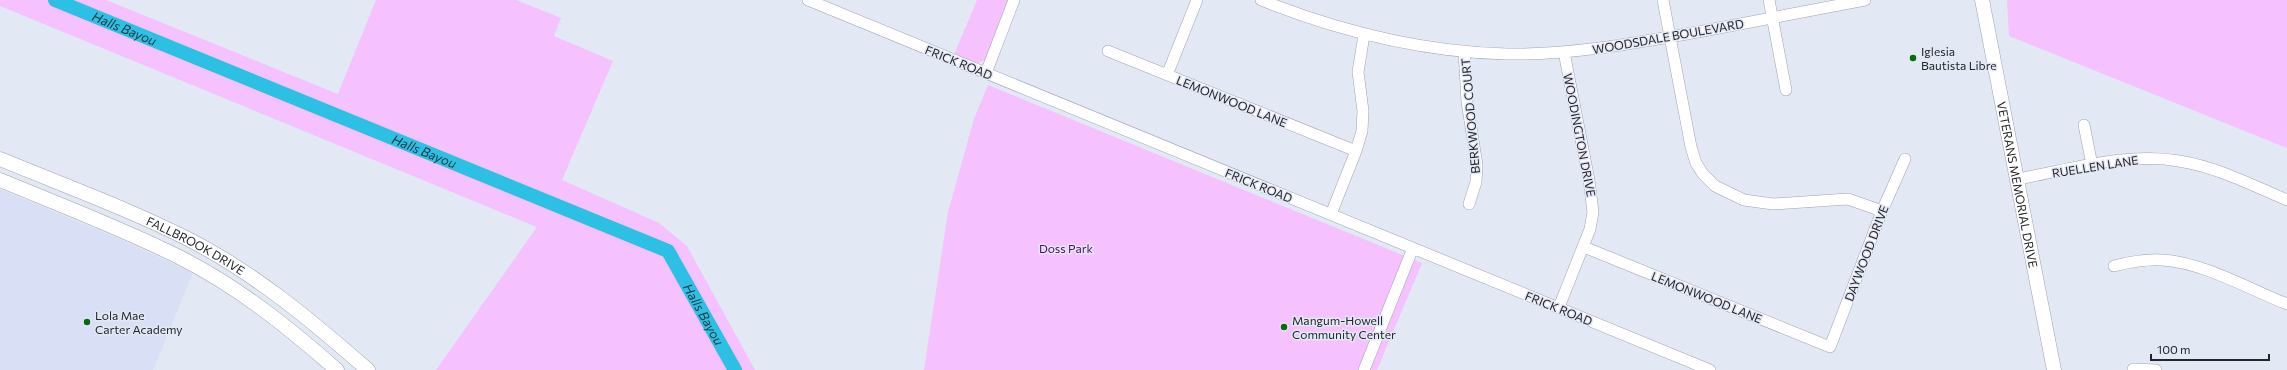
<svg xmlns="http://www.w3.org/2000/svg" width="2287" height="370" font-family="Commissioner,sans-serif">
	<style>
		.built { fill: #d9e0f5 }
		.green { fill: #f5c1fe }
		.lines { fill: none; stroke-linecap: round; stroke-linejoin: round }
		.river { stroke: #2cc0e5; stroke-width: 14 }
		.minor-casing { stroke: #9ea3b0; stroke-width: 12 }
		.major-casing { stroke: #9ea3b0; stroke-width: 15 }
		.minor { stroke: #fff; stroke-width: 11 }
		.major { stroke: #fff; stroke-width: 14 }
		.poi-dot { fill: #0d6911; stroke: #e3e8f5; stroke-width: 1.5 }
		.labels { text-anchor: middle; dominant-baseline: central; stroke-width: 3; stroke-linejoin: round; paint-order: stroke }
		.street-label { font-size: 12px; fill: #24262b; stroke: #e3e8f5 }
		.poi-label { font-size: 12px; fill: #24262b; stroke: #e3e8f5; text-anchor: start }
		.park-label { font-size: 12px; fill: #5b0567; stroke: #e3e8f5 }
		.water-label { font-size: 13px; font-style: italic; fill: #233a41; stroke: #e3e8f5 }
	</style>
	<rect width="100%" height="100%" fill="#e3e8f5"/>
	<path class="built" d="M 0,189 L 129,243 L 193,273 L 153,370 L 0,370 Z"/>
	<path class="green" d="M 0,0 L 106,0 L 338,94 L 376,0 L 516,0 L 561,18 L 554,36 L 613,61 L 562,180 L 659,223 L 687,246 L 755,370 L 436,370 L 537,227 L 0,6 Z
		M 977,0 L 1010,0 L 987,59 L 978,63 L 954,55 Z
		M 2007,0 L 2287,0 L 2287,148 L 2009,36 Z
		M 988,85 L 1422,263 L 1377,370 L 924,370 L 948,212 L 974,119 Z"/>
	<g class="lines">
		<path class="river" id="s1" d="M 55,0 L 668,251 L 735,370"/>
		<g class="minor-casing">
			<path id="minor" d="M 808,0 L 1710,370
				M 1261,0 C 1339,31 1423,52 1507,54 C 1571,55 1635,43 1698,32 C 1753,21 1809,11 1865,0
				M 1663,0 L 1691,147 L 1696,163 L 1703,174 L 1715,186 L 1744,200 L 1773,204 L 1848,199 L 1882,211
				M 1769,0 L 1786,90
				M 1108,51 L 1356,151
				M 1464,52 L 1467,102 L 1477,165 L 1476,182 L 1469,204
				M 986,73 L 1014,0
				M 1167,75 L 1197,0
				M 2084,125 L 2092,165
				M 2017,179 C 2069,170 2125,152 2179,161 C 2217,167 2252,185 2287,200
				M 1331,214 L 1356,151 L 1362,131 L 1363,111 L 1358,72 L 1364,35
				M 1584,247 L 1830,347 L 1882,211 L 1905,159
				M 2114,266 C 2130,262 2146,259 2162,260 C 2202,262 2249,289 2287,304
				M 1559,307 L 1590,229 L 1593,212 L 1589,180 L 1564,52
				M 2133,369 L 2156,370
				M 1364,370 L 1413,248"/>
		</g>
		<g class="major-casing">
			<g id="major">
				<path id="s2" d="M 1982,0 L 2054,370"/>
				<path id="s3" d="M 0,159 C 63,185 129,209 190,240 C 256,274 312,321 368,370"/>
				<path d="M 0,180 C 60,205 121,228 179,257 C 237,286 288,327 337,370"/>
			</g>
		</g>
		<use href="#minor" class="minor"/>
		<use href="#major" class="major"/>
	</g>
	<g class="poi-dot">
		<circle cx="1913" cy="58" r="4"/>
		<circle cx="87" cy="322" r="4"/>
		<circle cx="1284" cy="327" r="4"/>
	</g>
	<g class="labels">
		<g class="street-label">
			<text transform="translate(1668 36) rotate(-10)">WOODSDALE BOULEVARD</text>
			<text transform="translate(959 62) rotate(22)">FRICK ROAD</text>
			<text transform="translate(1232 101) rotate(22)">LEMONWOOD LANE</text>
			<text transform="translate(1470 116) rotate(-95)">BERKWOOD COURT</text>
			<text transform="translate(1580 135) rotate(79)">WOODINGTON DRIVE</text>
			<text transform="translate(2095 166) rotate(-9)">RUELLEN LANE</text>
			<text transform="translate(1259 185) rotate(22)">FRICK ROAD</text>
			<text stroke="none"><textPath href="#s2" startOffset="188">VETERANS MEMORIAL DRIVE</textPath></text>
			<text stroke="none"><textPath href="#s3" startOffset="214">FALLBROOK DRIVE</textPath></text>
			<text transform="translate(1866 253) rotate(-69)">DAYWOOD DRIVE</text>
			<text transform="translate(1707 297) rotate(22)">LEMONWOOD LANE</text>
			<text transform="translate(1559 308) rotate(22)">FRICK ROAD</text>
		</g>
		<g class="poi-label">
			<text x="1921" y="51">Iglesia<tspan x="1921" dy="14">Bautista Libre</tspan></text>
			<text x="95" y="315">Lola Mae<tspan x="95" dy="14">Carter Academy</tspan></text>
			<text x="1292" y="320">Mangum-Howell<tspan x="1292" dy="14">Community Center</tspan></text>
		</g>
		<g class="park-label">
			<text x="1066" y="248">Doss Park</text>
		</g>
		<g class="water-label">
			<text stroke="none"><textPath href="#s1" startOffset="75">Halls Bayou</textPath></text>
			<text stroke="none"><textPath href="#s1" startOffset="399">Halls Bayou</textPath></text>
			<text stroke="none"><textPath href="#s1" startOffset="735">Halls Bayou</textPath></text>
		</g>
	</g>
	<path d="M2151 354v6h118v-6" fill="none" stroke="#24262b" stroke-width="2"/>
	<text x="2157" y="354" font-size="12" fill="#24262b" stroke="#e3e8f5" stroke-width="3" paint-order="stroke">100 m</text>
</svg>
